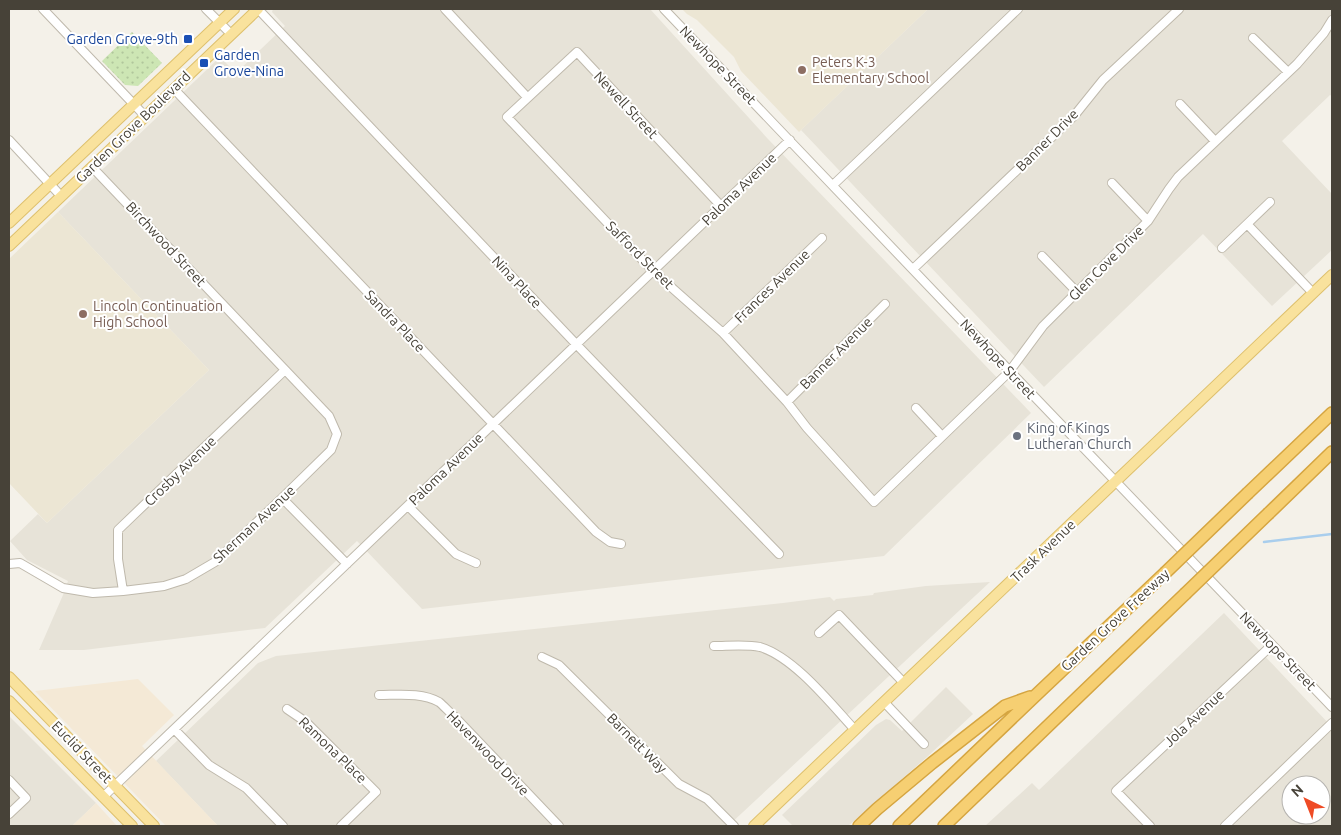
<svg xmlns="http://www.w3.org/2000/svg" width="1341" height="835" font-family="Ubuntu,sans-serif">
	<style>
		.residential { fill: #e7e3d8; fill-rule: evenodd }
		.commercial { fill: #f4e9d6 }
		.education { fill: #ece6d4 }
		.grass { fill: url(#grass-dots) }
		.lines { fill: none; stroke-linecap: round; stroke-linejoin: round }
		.stream { stroke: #a9ceed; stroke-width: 2.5 }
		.minor-casing { stroke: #bfb9ac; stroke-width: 10 }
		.major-casing { stroke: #dec06d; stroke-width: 12 }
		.highway-casing { stroke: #d5a541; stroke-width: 14 }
		.minor { stroke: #fff; stroke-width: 8 }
		.major { stroke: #f9e29d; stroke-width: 10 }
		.highway { stroke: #f6cf72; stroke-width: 11 }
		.highway-bridge-casing { stroke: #d5a541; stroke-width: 14; stroke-linecap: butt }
		.highway-bridge { stroke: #f6cf72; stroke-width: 11 }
		.transit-dot { fill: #1a4fb4; stroke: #fff; stroke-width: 2 }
		.education-dot { fill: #8d6e63; stroke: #fff; stroke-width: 2 }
		.worship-dot { fill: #6b7280; stroke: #fff; stroke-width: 2 }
		.labels { text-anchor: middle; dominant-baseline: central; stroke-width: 4; stroke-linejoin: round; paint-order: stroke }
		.transit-label { font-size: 14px; fill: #164399; stroke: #fff; text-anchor: end }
		.education-label { font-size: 14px; fill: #785e54; stroke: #fff; text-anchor: start }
		.street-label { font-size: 14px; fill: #474238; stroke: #fff }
		.worship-label { font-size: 14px; fill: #5b616d; stroke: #fff; text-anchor: start }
	</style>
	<defs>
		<pattern id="grass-dots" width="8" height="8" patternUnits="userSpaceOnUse" patternTransform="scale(1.25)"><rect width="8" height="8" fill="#cde6b4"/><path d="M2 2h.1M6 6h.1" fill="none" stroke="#b1c69c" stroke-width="1.8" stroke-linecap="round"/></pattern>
	</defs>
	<rect width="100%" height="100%" fill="#f4f1e9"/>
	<path class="residential" d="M 273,9 L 650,9 L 768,139 L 1031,413 L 884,556 L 422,609 L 357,541 L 265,628 L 84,650 L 39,650 L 63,595 L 68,581 L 27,560 L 10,541 L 38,514 L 47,523 L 209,370 L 58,212 L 220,57 L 236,73 L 285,26 L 272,12 Z
		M 928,9 L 1332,9 L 1332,96 L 1330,95 L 1282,141 L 1332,194 L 1332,250 L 1272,306 L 1203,234 L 1044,387 L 801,130 Z
		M 990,582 L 728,826 L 218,826 L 156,761 L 258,663 L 276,656 L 783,603 L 830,597 L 834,601 L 836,599 L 873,595 L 874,593 L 926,586 Z
		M 1224,613 L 1332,727 L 1332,826 L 985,826 L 1032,783 L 1039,790 ZM 1291,785 L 1321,785 L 1321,815 L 1291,815 Z
		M 946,687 L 973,714 L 927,757 L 848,826 L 793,826 L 782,815 L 876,725 L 886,719 L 890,720 L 902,731 Z
		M 9,716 L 96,803 L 72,826 L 9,826 Z"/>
	<path class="commercial" d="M 138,679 L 174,715 L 142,746 L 218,826 L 166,826 L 35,691 Z
		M 96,803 L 117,826 L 72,826 Z"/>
	<path class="education" d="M 682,9 L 928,9 L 799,132 L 741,71 L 734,57 L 697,20 L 687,14 Z
		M 58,212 L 209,370 L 47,523 L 9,483 L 9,259 Z"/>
	<path class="grass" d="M 132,32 L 162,63 L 138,86 L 125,85 L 102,61 Z"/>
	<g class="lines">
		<path class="stream" d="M 1264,542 L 1332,534"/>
		<g class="minor-casing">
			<path id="minor" d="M 43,9 L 145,116
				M 206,9 L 231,34
				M 258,9 L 576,344 L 779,554
				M 445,9 L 527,97
				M 664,9 C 887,241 1108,476 1332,707
				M 1253,38 L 1288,72
				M 174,89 L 596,532 L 610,542 L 621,544
				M 1180,104 L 1215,141
				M 9,140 L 61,196
				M 1112,183 L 1148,221
				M 833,185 L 1018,9
				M 721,206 L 577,52 L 507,117 L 653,271 L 723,333 L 787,402 L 807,428 L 874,502 L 1009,372 L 1043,326 L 1148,221 L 1169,189 L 1178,177 L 1297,64 L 1324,33 L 1332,20
				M 1247,224 L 1313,293
				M 1222,248 L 1270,202
				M 1042,256 L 1077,292
				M 913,269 L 1074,116 L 1103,80 L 1179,9
				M 723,333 L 822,238
				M 787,402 L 885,304
				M 916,408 L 942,436
				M 282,498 L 347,564
				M 408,506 L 456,554 L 476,563
				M 9,564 L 20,563 L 63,588 L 93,593 L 123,591 L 164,586 L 186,579 L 215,562 L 282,498 L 331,450 L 337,434 L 329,416 L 92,167
				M 123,591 L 118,559 L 118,530 L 285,370
				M 819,633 L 839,615 L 904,683
				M 714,646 C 727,646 747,644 760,647 C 794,657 831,704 855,730
				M 542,657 L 559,665 L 679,784 L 707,799 L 734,826
				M 379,695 C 398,695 422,692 439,702 C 444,706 449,712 454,716 L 559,826
				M 884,702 L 924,744
				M 287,709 L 306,722 L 376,792 L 341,826
				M 174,729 L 209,765 L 246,788 L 283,826
				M 9,780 L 26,798 L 9,814
				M 103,797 L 790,140
				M 1150,826 L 1116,791 L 1272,645
				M 1225,826 L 1332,723"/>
		</g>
		<g class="major-casing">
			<path id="major" d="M 9,223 L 234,9
				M 9,246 L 258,9
				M 9,677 L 154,826
				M 9,701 L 132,826
				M 754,826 L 1332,275"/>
		</g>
		<g class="highway-casing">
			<path id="highway" d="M 1248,493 L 1332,413
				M 1269,513 L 1332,452
				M 859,826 L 877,809 L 932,763 L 1005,706 L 1030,697
				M 899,826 L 1035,696 L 1165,573
				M 944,826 L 1185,594"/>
		</g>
		<use href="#minor" class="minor"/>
		<use href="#major" class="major"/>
		<use href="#highway" class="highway"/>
		<g class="highway-bridge-casing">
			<path id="highway-bridge" d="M 1165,573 L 1248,493
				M 1185,594 L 1269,513"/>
		</g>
		<use href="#highway-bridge" class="highway-bridge"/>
	</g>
	<g class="transit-dot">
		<rect x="183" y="34" width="10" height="10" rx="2.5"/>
		<rect x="199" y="58" width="10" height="10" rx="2.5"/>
	</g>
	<g class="education-dot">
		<circle cx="802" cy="70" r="5"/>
		<circle cx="83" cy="314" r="5"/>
	</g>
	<circle class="worship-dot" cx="1017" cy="436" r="5"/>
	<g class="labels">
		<g class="transit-label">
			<text x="178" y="39">Garden Grove-9th</text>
			<text x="214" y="55" text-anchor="start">Garden<tspan x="214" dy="16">Grove-Nina</tspan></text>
		</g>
		<g class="education-label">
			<text x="812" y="62">Peters K-3<tspan x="812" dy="16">Elementary School</tspan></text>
			<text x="93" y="306">Lincoln Continuation<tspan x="93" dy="16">High School</tspan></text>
		</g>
		<g class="street-label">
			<text transform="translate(718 65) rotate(46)">Newhope Street</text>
			<text transform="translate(626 105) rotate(47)">Newell Street</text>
			<text transform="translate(133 127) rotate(-44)">Garden Grove Boulevard</text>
			<text transform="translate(1047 140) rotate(-45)">Banner Drive</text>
			<text transform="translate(739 189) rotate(-44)">Paloma Avenue</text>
			<text transform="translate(166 244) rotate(47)">Birchwood Street</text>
			<text transform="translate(640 255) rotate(45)">Safford Street</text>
			<text transform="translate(1106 263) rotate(-45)">Glen Cove Drive</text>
			<text transform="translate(517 282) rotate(47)">Nina Place</text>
			<text transform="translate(772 286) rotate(-44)">Frances Avenue</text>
			<text transform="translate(395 321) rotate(46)">Sandra Place</text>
			<text transform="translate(836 353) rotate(-45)">Banner Avenue</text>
			<text transform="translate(998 359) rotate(47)">Newhope Street</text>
			<text transform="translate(446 469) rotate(-44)">Paloma Avenue</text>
			<text transform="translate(180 471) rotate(-44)">Crosby Avenue</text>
			<text transform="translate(254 524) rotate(-43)">Sherman Avenue</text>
			<text transform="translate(1043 551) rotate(-44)">Trask Avenue</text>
			<text transform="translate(1115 620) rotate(-43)">Garden Grove Freeway</text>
			<text transform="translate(1278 651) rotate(46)">Newhope Street</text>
			<text transform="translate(1194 718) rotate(-43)">Jola Avenue</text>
			<text transform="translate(637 743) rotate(45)">Barnett Way</text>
			<text transform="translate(333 750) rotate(44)">Ramona Place</text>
			<text transform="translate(82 752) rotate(46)">Euclid Street</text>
			<text transform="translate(488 753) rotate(46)">Havenwood Drive</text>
		</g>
		<g class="worship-label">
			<text x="1027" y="428">King of Kings<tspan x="1027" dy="16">Lutheran Church</tspan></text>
		</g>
	</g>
	<rect width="1341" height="835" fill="none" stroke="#474238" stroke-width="20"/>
	<g transform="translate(1306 800) rotate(317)"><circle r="24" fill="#ffffff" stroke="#b5b3af"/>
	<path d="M0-4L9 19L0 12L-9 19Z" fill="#ef4b25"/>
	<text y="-8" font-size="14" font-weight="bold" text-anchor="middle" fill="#474238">N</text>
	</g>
</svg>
